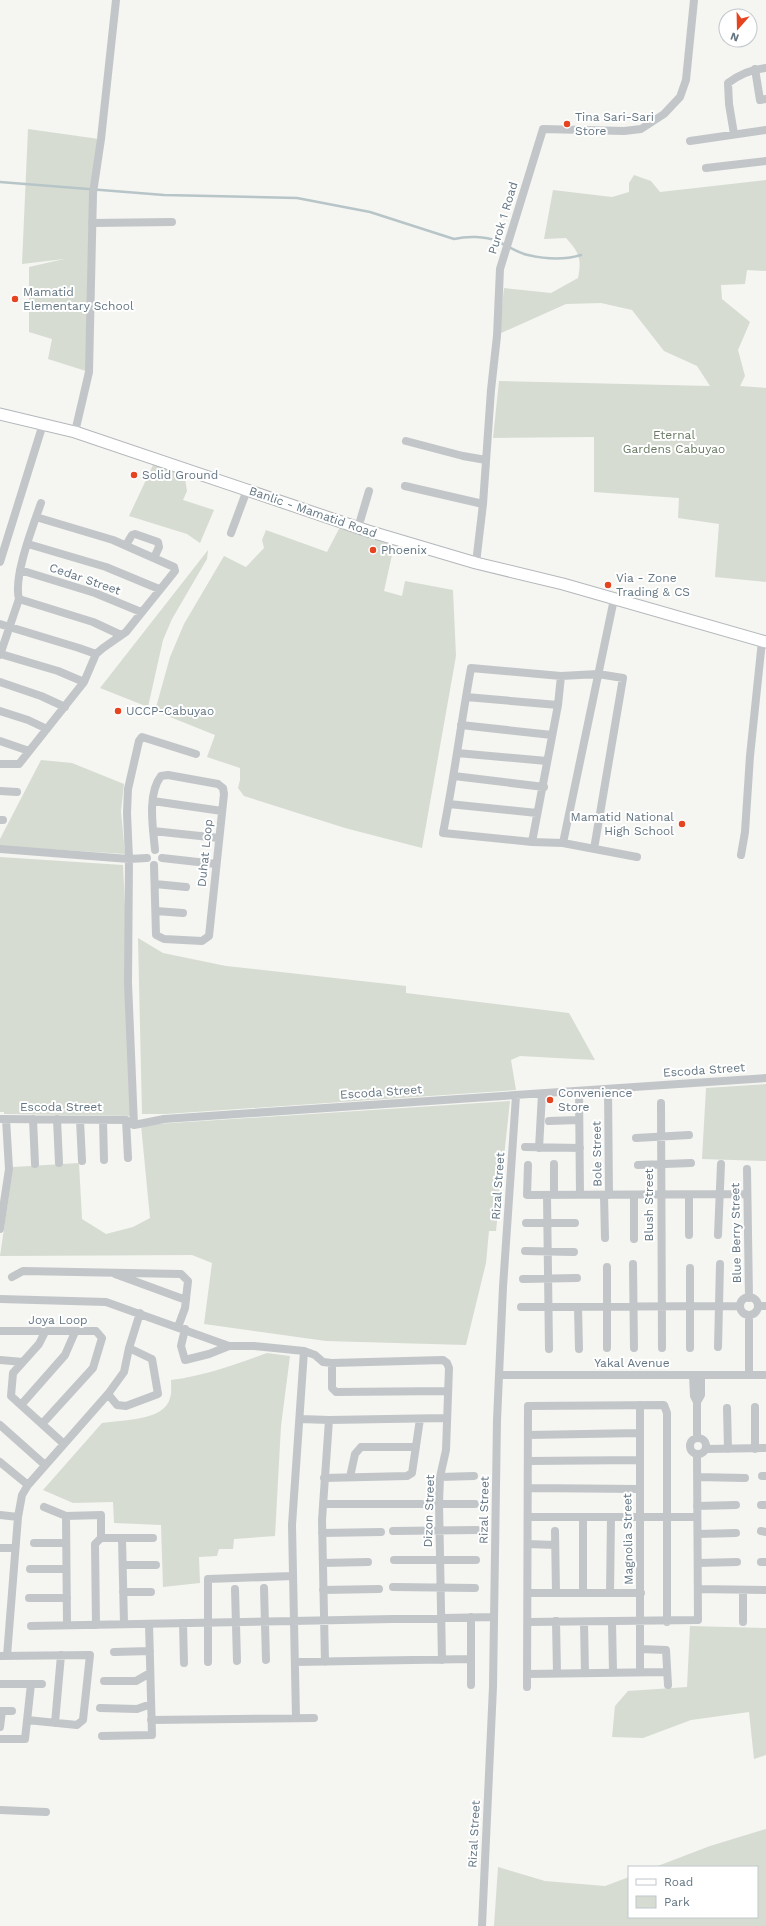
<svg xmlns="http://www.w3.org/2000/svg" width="766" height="1926" font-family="'Work Sans',sans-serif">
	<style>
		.green { fill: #d6dcd2 }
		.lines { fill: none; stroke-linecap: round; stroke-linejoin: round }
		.stream { stroke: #b7c5c8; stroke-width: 2.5 }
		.major-casing { stroke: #b3b8bb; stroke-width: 13 }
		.minor { stroke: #c2c6c9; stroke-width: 8 }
		.major { stroke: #fff; stroke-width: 11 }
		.poi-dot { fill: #e64420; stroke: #fff; stroke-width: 1.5 }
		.labels { text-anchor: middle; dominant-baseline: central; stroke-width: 4; stroke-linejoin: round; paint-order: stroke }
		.poi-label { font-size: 12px; fill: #637683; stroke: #fff; text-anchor: start }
		.street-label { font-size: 12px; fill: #637683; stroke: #fff }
		.park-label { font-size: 12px; fill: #687a62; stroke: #fff }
	</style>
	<rect width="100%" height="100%" fill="#f5f5f1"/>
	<path class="green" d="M 28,129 L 99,139 L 89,372 L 48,359 L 52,339 L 29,332 L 29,267 L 64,259 L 22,264 Z
		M 634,175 L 651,181 L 660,192 L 766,180 L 766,271 L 747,270 L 745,284 L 721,285 L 722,299 L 750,322 L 738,350 L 745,376 L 740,386 L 766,388 L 766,582 L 715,577 L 719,524 L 678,518 L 679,498 L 594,492 L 594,437 L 493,438 L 499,381 L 710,386 L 697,366 L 664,351 L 632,310 L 601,303 L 566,304 L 499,334 L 504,288 L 551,293 L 578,278 C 582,259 579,252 566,238 L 544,239 L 553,190 L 612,197 L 629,192 L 629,183 Z
		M 154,463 L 184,472 L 187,491 L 183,500 L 214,510 L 200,543 L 187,534 L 129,516 Z
		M 340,527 L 394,546 L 384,591 L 402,596 L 405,581 L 453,590 L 456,656 L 422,848 L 345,828 L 244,796 L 238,788 L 240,780 L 240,768 L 207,757 L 215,735 L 155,711 L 170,657 L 184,624 L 224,556 L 246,567 L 264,548 L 262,540 L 266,530 L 327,552 Z
		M 208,550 L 207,559 L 172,619 L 163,640 L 148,707 L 100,688 Z
		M 41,760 L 72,763 L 124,784 L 121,811 L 125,854 L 0,846 L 0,839 Z
		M 0,857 L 123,865 L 135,1116 L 4,1114 L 4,1112 L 0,1112 Z
		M 138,938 L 163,953 L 226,966 L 406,986 L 406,993 L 569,1013 L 595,1060 L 520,1056 L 511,1060 L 516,1090 L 166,1114 L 142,1114 Z
		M 766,1084 L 766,1161 L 702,1159 L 706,1088 Z
		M 510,1101 L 496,1231 L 489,1231 L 486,1263 L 466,1345 L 326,1341 L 204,1324 L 212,1263 L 192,1255 L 0,1256 L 13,1167 L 79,1163 L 82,1219 L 106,1234 L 133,1227 L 150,1218 L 141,1125 Z
		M 267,1353 L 290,1356 L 281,1426 L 275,1536 L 234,1539 L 233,1549 L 219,1549 L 217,1556 L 199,1557 L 200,1583 L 163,1587 L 161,1525 L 114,1523 L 113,1502 L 73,1503 L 43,1490 L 102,1423 C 121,1420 165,1421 170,1398 C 172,1393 171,1385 171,1380 C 204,1376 236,1364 267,1353 Z
		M 690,1626 L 766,1628 L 766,1755 L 754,1759 L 749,1712 L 691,1720 L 643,1738 L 612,1737 L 615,1706 L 628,1691 L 687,1687 Z
		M 766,1829 L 766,1926 L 494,1926 L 498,1867 L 545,1881 L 605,1886 L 629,1877 L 629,1917 L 757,1917 L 757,1867 L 655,1867 L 710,1846 Z"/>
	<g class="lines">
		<path class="stream" d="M 0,182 L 164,195 L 297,198 L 370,212 L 454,239 C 467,236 485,236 497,241 C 508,246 517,253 528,255 C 545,259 564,260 581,255"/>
		<g class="major-casing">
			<path id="major" d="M 0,414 L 75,432 L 368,531 L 476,563 L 563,584 L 766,642"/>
		</g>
		<path class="minor" d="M 755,69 L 760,100 L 766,99
			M 734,134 L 729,104 L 728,83 C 740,74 751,69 766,68
			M 690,141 L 766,130
			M 706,168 L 766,161
			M 92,223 L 172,222
			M 75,432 L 89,372 L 93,193 L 101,139 L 116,0
			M 406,441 L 463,456 L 486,460
			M 405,486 L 483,504
			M 358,528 L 369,491
			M 231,533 L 247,490
			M 28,544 L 106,567 L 159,589
			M 126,545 L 132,535 L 135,534 L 158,542 L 159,547 L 154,558
			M 0,562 L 43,424
			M 476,563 L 483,504 L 491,390 L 497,336 L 500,269 L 543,129 L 624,131 L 641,129 L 664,114 L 680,97 L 686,80 L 694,0
			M 20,570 L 95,593 L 141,612
			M 19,599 L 93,622 L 121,635
			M 0,624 L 79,648 L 96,654
			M 1,654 L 58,671 L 84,682
			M 0,655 L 19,599 C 13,577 33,526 41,503
			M 0,682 L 41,696 L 65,707
			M 466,697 L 558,705
			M 0,711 L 28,720 L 47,729
			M 461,725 L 552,735
			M 0,741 L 29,751
			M 457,753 L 547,761
			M 0,764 L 19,764 L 84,682 L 96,654 L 103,648 L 126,632 L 175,571 L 174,567 L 113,540 L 36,517
			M 454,776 L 544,787
			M 0,791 L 17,792
			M 153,801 L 222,811
			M 449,804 L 537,813
			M 0,820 L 3,820
			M 153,831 L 219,838
			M 532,842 L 558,705 L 561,676
			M 563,843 L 614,599
			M 0,849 L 129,859 L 147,858
			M 594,849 L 623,678 L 598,674 L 561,676 L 471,668 C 461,723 454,778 443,833 L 532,842 L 563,843 L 637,857
			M 741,855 L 745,832 L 750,756 L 762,641
			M 162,858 L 216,864
			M 154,865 L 156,935 L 164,939 L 202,941 L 209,936 L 224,794 L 223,788 L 218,784 L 168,775 L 161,776 C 147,794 153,828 155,850
			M 155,884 L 186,887
			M 156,911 L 183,913
			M 608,1089 L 609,1195
			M 579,1091 L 580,1195
			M 661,1103 L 662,1348
			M 0,1119 L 126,1120 L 134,1125 L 164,1119 L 766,1078
			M 33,1119 L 35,1164
			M 57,1119 L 59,1163
			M 80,1120 L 82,1161
			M 103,1120 L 104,1160
			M 126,1120 L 128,1158
			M 549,1121 L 579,1120
			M 134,1125 L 128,983 L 129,859 L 127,813 L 128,789 L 139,741 L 142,737 L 196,754
			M 636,1138 L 689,1135
			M 525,1147 L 580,1148
			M 539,1148 L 542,1094
			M 528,1165 L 527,1195 L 747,1194
			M 638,1165 L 691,1163
			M 747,1169 L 749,1298
			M 554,1195 L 554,1164
			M 604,1195 L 605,1238
			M 634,1195 L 634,1239
			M 689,1195 L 689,1235
			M 547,1196 L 549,1349
			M 526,1223 L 575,1223
			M 0,1229 L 9,1169 L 6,1119
			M 718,1235 L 721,1164
			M 525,1251 L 574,1252
			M 633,1264 L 634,1348
			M 690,1268 L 690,1348
			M 115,1274 L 186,1300
			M 12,1277 L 23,1271 L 181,1274 L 188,1281 L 185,1308 L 178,1327
			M 523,1279 L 577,1278
			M740 1306a9 9 0 1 1 18 0a9 9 0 1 1-18 0Z
			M 0,1299 L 106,1302 L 229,1346
			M 758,1306 L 766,1306
			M 521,1307 L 740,1306
			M 578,1307 L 579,1349
			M 749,1315 L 749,1375
			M 185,1329 L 181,1346 L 185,1360 L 209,1354 L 229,1346 L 254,1346 L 304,1351 L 315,1355 L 323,1362 L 332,1363 L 443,1360 L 447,1363 L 449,1368 L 446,1450 L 440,1477 L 439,1503 L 442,1660
			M 0,1331 L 96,1331 L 102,1338 L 93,1368 L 42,1424
			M 45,1332 L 39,1344 L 13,1373 L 11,1396 L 64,1444
			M 718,1347 L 720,1264
			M 129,1348 L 140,1313
			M 607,1348 L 607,1267
			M 0,1360 L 23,1362
			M 332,1363 L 332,1388 L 336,1392 L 448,1391
			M 499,1375 L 766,1375
			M 693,1375 L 694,1396 L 697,1402 L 697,1438
			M 697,1402 L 701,1395 L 701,1375
			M 21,1405 L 65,1355 L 75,1332
			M 640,1405 L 640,1672
			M 755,1407 L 755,1449
			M 727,1408 L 728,1449
			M 301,1419 L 329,1420 L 446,1418
			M 0,1425 L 45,1465
			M 528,1435 L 640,1433
			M690 1446a8 8 0 1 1 16 0a8 8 0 1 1-16 0Z
			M 706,1449 L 766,1448
			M 528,1461 L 640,1460
			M 0,1462 L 28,1485
			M 762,1476 L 766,1476
			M 350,1477 L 355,1454 L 361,1447 L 416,1447
			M 440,1477 L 474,1476
			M 697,1477 L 745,1478
			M 324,1478 L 407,1476 L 412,1473 L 420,1419
			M 528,1488 L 639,1489
			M 323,1504 L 475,1504
			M 761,1505 L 766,1505
			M 697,1506 L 736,1505
			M 44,1507 L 66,1516 L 101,1515 L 101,1538
			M 0,1515 L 18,1517
			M 66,1516 L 67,1625
			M 528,1517 L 697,1517
			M 583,1517 L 583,1593
			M 393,1531 L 477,1530
			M 555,1531 L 556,1593
			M 761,1531 L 766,1532
			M 322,1533 L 381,1532
			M 698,1534 L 736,1533
			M 122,1538 L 124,1624
			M 34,1543 L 66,1543
			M 528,1544 L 555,1545
			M 0,1548 L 15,1548
			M 394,1560 L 476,1560
			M 761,1562 L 766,1562
			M 323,1563 L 368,1562
			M 698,1563 L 737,1562
			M 123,1565 L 156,1565
			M 30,1569 L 66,1569
			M 393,1587 L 475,1588
			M 264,1588 L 266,1660
			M 235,1589 L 237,1661
			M 698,1589 L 766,1590
			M 323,1590 L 379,1589
			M 743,1590 L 743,1622
			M 123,1592 L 151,1592
			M 529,1593 L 641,1593
			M 610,1593 L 611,1517
			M 29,1598 L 67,1598
			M 471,1617 L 471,1685
			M 556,1621 L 557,1673
			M 529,1622 L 698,1620 L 697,1455
			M 584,1622 L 585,1673
			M 612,1622 L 613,1672
			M 183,1623 L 184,1663
			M 96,1625 L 95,1544 L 101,1538 L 153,1538
			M 31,1626 L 494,1617
			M 640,1649 L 666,1650 L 668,1685
			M 114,1652 L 150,1651
			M 0,1656 L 90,1655 L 83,1720 L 77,1725 L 27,1720
			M 7,1656 L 18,1517 L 22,1495 L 28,1485 L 108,1394 L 124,1372 L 129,1348 L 152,1359 L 158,1394 L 126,1406 L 117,1405 L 108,1394
			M 208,1662 L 208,1579 L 293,1576
			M 295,1662 L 471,1659
			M 325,1662 L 322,1520 L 329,1420
			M 528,1674 L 667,1672
			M 104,1681 L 136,1681 L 150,1673
			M 0,1684 L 42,1684
			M 527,1687 L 528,1406 L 664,1405 L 667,1413 L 667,1622
			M 100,1708 L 137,1709 L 151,1704
			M 0,1711 L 12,1711
			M 296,1718 L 292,1525 L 304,1351
			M 151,1720 L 314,1718
			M 55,1723 L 61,1655
			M 0,1727 L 2,1711
			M 102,1736 L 152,1735 L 149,1624
			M 0,1739 L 25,1739 L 31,1684
			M 0,1810 L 46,1812
			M 482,1926 L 493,1687 L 497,1420 L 503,1287 L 516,1096"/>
		<use href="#major" class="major"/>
	</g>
	<g class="poi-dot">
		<circle cx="567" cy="124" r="4"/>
		<circle cx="15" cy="299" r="4"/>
		<circle cx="134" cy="475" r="4"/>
		<circle cx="373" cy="550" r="4"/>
		<circle cx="608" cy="585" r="4"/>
		<circle cx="118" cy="711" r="4"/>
		<circle cx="682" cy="824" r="4"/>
		<circle cx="550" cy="1100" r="4"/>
	</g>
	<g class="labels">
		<g class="poi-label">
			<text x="575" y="117">Tina Sari-Sari<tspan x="575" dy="14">Store</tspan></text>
			<text x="23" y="292">Mamatid<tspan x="23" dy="14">Elementary School</tspan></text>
			<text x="142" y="475">Solid Ground</text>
			<text x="381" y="550">Phoenix</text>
			<text x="616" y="578">Via - Zone<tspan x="616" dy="14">Trading &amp; CS</tspan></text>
			<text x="126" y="711">UCCP-Cabuyao</text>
			<text x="674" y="817" text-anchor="end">Mamatid National<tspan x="674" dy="14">High School</tspan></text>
			<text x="558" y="1093">Convenience<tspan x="558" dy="14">Store</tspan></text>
		</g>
		<g class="street-label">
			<text transform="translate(503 218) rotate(-73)">Purok 1 Road</text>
			<text transform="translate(313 512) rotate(19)">Banlic - Mamatid Road</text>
			<text transform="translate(85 579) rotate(19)">Cedar Street</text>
			<text transform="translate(205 853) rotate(-84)">Duhat Loop</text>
			<text transform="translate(704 1070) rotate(-4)">Escoda Street</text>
			<text transform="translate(381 1092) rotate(-4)">Escoda Street</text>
			<text x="61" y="1107">Escoda Street</text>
			<text transform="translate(597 1154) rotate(-91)">Bole Street</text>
			<text transform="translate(498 1186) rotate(-86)">Rizal Street</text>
			<text transform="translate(649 1205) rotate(-90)">Blush Street</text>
			<text transform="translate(736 1233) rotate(-91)">Blue Berry Street</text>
			<text x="58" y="1320">Joya Loop</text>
			<text x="632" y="1363">Yakal Avenue</text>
			<text transform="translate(484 1510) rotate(-89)">Rizal Street</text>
			<text transform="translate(429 1511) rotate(-88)">Dizon Street</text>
			<text transform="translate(628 1539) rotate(-91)">Magnolia Street</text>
			<text transform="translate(474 1834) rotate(-87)">Rizal Street</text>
		</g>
		<g class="park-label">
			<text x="674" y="435">Eternal<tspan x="674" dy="14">Gardens Cabuyao</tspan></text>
		</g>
	</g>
	<rect x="628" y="1866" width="130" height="52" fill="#ffffff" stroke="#c1c8cd"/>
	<rect x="636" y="1879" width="20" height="6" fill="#ffffff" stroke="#c1c8cd"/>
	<text x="664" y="1886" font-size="12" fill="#637683">Road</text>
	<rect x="636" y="1896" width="20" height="12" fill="#d6dcd2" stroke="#c1c8cd"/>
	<text x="664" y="1906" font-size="12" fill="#637683">Park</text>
	<g transform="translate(738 28) rotate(200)"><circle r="19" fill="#ffffff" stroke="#c1c8cd"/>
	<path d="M0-3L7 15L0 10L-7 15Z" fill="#e64420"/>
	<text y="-6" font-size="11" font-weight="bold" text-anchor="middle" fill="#637683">N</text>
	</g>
</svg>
